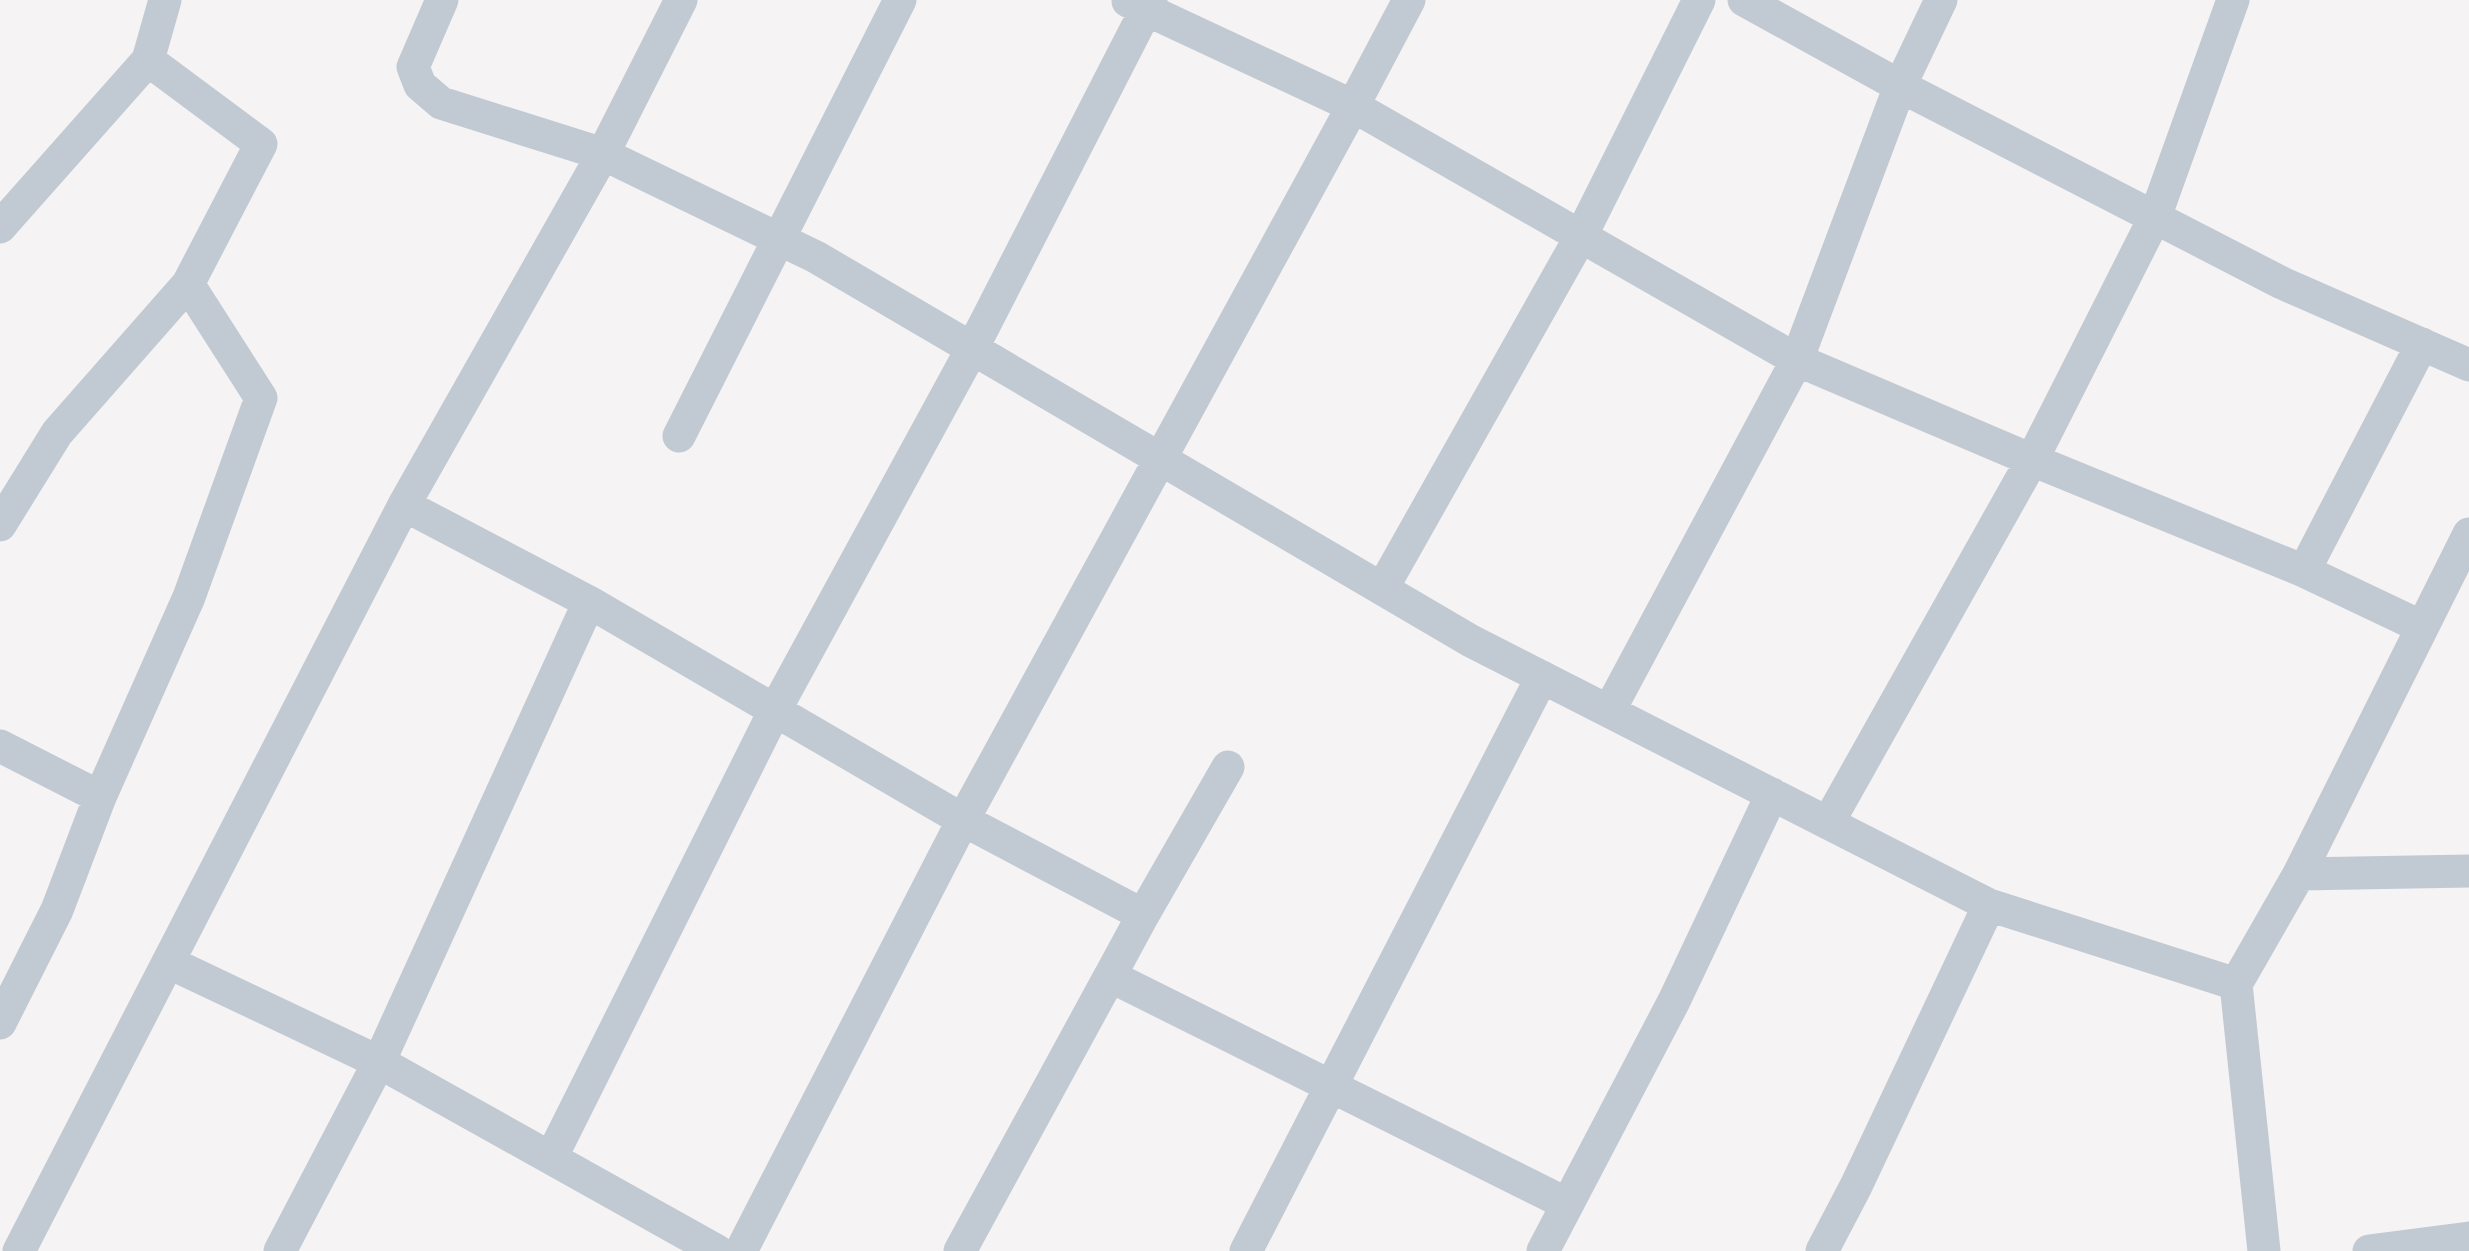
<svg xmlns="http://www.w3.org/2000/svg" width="2469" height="1251" font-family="'Varela Round',sans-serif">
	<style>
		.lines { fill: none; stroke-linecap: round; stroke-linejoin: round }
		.minor { stroke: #c1cad2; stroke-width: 33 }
	</style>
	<rect width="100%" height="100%" fill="#f5f3f3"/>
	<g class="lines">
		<path class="minor" d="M 442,0 L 413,67 L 420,85 L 441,103 L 603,154 L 681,0
			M 1744,0 L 1900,86 L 2282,283 L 2469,365
			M 1128,1 L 1353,106 L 1409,0
			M 0,227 L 148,60
			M 679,436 L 900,0
			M 0,525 L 57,433 L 188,284
			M 2304,571 L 2422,344
			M 1382,589 L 1581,236 L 1699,0
			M 589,602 L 404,505 L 603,154 L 816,257 L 1471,641 L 1989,905
			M 1609,711 L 1797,360 L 1900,86 L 1941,0
			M 0,746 L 100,797 L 57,910 L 0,1023
			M 100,797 L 189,597 L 261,398 L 188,284 L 261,144 L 148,60 L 165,0
			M 1828,823 L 2032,460 L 2155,217 L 2233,0
			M 2299,874 L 2469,534
			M 1143,915 L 1228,767
			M 168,962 L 379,1062 L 717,1251
			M 2236,984 L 2264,1251
			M 551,1158 L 775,710 L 972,349 L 1151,0
			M 19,1251 L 404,505
			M 280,1251 L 379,1062 L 589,602 L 963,820 L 1353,106 L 1797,360 L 2032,460 L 2304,571 L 2422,627
			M 741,1251 L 963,820 L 1143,915 L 1110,976 L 1567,1204
			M 960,1251 L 1110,976
			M 1246,1251 L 1542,677
			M 1543,1251 L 1674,1001 L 1772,794
			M 1822,1251 L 1856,1186 L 1989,905 L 2236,984 L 2299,874 L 2469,871
			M 2369,1251 L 2469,1238"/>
	</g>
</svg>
